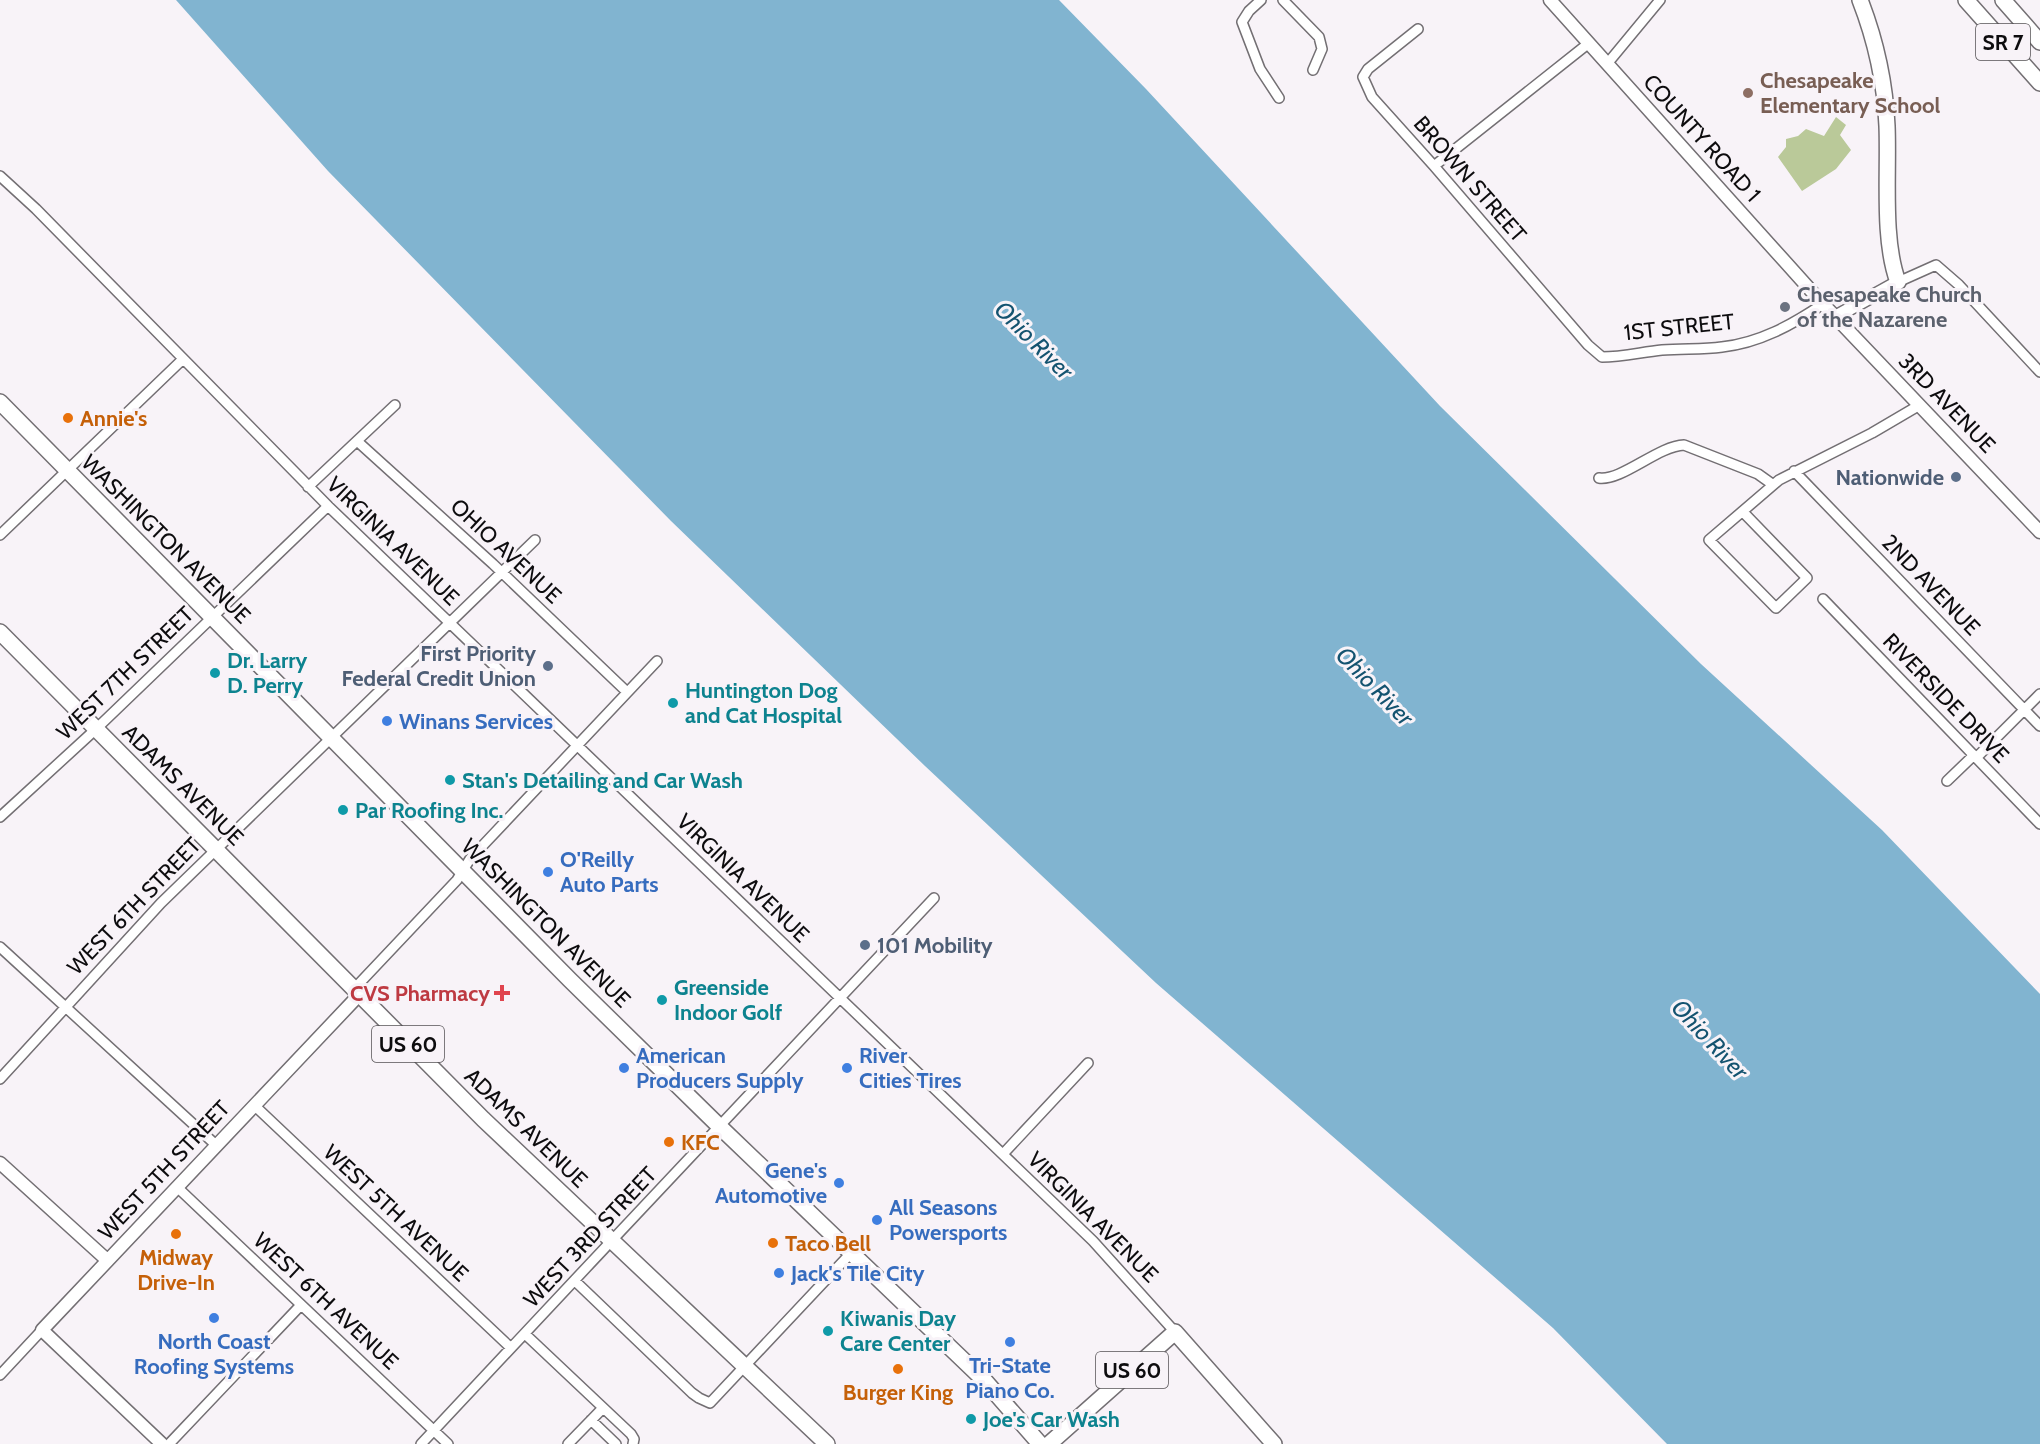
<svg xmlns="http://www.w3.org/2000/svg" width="2040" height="1444" font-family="Cabin,sans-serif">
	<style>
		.green { fill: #bac999 }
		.water { fill: #81b4d0 }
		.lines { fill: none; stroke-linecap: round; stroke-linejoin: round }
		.minor-casing { stroke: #736f73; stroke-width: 12 }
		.tertiary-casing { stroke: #736f73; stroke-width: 15 }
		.primary-casing { stroke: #736f73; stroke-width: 18 }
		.minor { stroke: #fff; stroke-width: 9 }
		.tertiary { stroke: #fff; stroke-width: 12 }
		.primary { stroke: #fff; stroke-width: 15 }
		.education-dot { fill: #8d6e63; stroke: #f8f3f8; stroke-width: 2 }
		.worship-dot { fill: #6b7280; stroke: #f8f3f8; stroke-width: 2 }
		.food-dot { fill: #e8710a; stroke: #f8f3f8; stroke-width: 2 }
		.service-dot { fill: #5c6f8a; stroke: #f8f3f8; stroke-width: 2 }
		.culture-dot { fill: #0f9aa8; stroke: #f8f3f8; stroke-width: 2 }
		.shop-dot { fill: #3f7fe0; stroke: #f8f3f8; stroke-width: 2 }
		.health-dot { fill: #e0444e; stroke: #f8f3f8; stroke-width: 2 }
		.labels { text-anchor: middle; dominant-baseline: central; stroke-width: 6; stroke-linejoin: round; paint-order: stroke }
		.shield { fill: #f8f3f8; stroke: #545154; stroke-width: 1.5 }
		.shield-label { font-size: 21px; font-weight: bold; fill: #0d0c0e }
		.education-label { font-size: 22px; font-weight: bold; fill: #785e54; stroke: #f8f3f8; text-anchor: start }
		.street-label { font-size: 22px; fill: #0d0c0e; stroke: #f8f3f8 }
		.worship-label { font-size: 22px; font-weight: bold; fill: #5b616d; stroke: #f8f3f8; text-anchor: start }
		.food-label { font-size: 22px; font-weight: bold; fill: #c56008; stroke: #f8f3f8; text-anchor: start }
		.service-label { font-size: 22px; font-weight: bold; fill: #4e5e75; stroke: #f8f3f8; text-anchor: end }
		.culture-label { font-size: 22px; font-weight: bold; fill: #0d838f; stroke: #f8f3f8; text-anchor: start }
		.shop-label { font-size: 22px; font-weight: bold; fill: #366cbe; stroke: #f8f3f8; text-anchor: start }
		.health-label { font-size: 22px; font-weight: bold; fill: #be3a42; stroke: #f8f3f8; text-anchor: end }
		.water-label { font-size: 24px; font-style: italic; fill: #145370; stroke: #f8f3f8 }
	</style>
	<rect width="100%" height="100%" fill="#f8f3f8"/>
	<path class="green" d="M 1836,117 L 1846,125 L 1840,135 L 1851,150 L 1836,169 L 1802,191 L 1778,157 L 1786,147 L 1786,139 L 1798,136 L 1806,129 L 1824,136 Z"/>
	<path class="water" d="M 176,0 L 1059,0 L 1146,89 L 1440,406 L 1701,664 L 1882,830 L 2040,994 L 2040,1444 L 1667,1444 L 1553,1328 L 1156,983 L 925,766 L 671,521 L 328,171 Z"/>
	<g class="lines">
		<g class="minor-casing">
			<path id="minor" d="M 1261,0 L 1249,11 L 1242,22 L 1260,69 L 1279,98
				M 1283,0 L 1319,37 L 1322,49 L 1313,70
				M 1418,29 L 1368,69 L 1363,77 L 1372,97 L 1434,166 L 1588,345 L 1602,357 C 1622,357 1642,352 1662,350 C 1682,348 1702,350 1722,347 C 1759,343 1792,325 1823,304
				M 1607,64 L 1660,0
				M 1434,166 L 1589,43
				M 0,176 L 36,209 L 328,506 L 1093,1241 L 1175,1332
				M 1898,282 L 1936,265 L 1959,285 L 2040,372
				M 357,441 L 493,564 L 627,692
				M 1794,471 L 2040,726
				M 1599,478 C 1622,481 1658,446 1684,445 L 1758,474 L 1772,484
				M 308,487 L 395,405
				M 1743,512 L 1807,578 L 1776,608 L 1709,540 L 1779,480 L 1872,433 L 1918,406
				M 0,535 L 183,359
				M 1823,599 L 2040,824
				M 1977,757 L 2040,694
				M 1947,781 L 1974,755
				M 0,817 L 96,729 L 328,506
				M 0,947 L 216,1145
				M 353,990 L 457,880 L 470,859 L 657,661
				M 0,1079 L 161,903 L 535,540
				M 254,1105 L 511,1348
				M 1003,1154 L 1088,1063
				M 177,1187 L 448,1444
				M 575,1281 L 692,1393 L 699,1398 L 710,1403 L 851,1253
				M 525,1334 L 631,1434 L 634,1439 L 633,1444
				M 0,1375 L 42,1330
				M 591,1420 L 616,1444
				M 169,1444 L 301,1305
				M 421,1444 C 592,1262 762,1079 934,898
				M 568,1444 L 603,1408"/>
		</g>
		<g class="tertiary-casing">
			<path id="tertiary" d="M 1550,0 L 1823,304 L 2040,532
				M 1835,317 L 1898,282
				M 0,1163 L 107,1260
				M 162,1444 L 42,1330 L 359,995"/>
		</g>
		<g class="primary-casing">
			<path id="primary" d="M 1860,0 C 1876,41 1885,83 1887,126 C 1889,173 1882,239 1898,282
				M 1966,0 L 2040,83
				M 2003,0 L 2040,42
				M 0,402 L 570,980 L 719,1126 L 985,1381 L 1040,1444
				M 0,632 L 483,1119 L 827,1444
				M 1049,1444 L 1175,1332 L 1274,1444"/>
		</g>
		<use href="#minor" class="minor"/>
		<use href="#tertiary" class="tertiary"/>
		<use href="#primary" class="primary"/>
	</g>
	<circle class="education-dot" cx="1748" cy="93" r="6"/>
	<circle class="worship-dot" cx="1785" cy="307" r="6"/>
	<g class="food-dot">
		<circle cx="68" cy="418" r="6"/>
		<circle cx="669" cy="1142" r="6"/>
		<circle cx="176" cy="1234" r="6"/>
		<circle cx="773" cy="1243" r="6"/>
		<circle cx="898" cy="1369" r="6"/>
	</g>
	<g class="service-dot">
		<circle cx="1956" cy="477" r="6"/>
		<circle cx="548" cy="666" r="6"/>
		<circle cx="865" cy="945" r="6"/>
	</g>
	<g class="culture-dot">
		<circle cx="215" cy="673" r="6"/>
		<circle cx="673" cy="703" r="6"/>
		<circle cx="450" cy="780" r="6"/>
		<circle cx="343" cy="810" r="6"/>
		<circle cx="662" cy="1000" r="6"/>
		<circle cx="828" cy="1331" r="6"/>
		<circle cx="971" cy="1419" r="6"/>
	</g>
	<g class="shop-dot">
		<circle cx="387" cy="721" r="6"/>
		<circle cx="548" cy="872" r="6"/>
		<circle cx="624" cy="1068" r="6"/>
		<circle cx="847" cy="1068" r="6"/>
		<circle cx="839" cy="1183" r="6"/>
		<circle cx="877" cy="1220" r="6"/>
		<circle cx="779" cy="1273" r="6"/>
		<circle cx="214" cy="1318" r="6"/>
		<circle cx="1010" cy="1342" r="6"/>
	</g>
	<path class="health-dot" d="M499 984h6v6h6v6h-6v6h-6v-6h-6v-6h6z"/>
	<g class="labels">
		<g class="shield">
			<rect x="1976" y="24" width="54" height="36" rx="4.5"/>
			<rect x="372" y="1026" width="72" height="36" rx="4.5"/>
			<rect x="1096" y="1352" width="72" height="36" rx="4.5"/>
		</g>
		<g class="shield-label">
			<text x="2003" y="42">SR 7</text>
			<text x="408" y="1044">US 60</text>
			<text x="1132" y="1370">US 60</text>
		</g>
		<g class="education-label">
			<text x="1760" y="80">Chesapeake<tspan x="1760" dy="25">Elementary School</tspan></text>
		</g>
		<g class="street-label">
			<text transform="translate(1702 138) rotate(48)">COUNTY ROAD 1</text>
			<text transform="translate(1470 179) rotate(49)">BROWN STREET</text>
			<text transform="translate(1679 327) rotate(-6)">1ST STREET</text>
			<text transform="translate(1947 403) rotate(46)">3RD AVENUE</text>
			<text transform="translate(166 539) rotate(45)">WASHINGTON AVENUE</text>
			<text transform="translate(393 541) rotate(44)">VIRGINIA AVENUE</text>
			<text transform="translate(506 551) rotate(43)">OHIO AVENUE</text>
			<text transform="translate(1931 585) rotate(46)">2ND AVENUE</text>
			<text transform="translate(125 673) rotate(-44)">WEST 7TH STREET</text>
			<text transform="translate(1946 698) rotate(46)">RIVERSIDE DRIVE</text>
			<text transform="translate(183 785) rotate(45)">ADAMS AVENUE</text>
			<text transform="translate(743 878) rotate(44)">VIRGINIA AVENUE</text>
			<text transform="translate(134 906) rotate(-46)">WEST 6TH STREET</text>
			<text transform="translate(546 923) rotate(45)">WASHINGTON AVENUE</text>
			<text transform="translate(526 1128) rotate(44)">ADAMS AVENUE</text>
			<text transform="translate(164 1170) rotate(-47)">WEST 5TH STREET</text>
			<text transform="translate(396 1213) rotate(43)">WEST 5TH AVENUE</text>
			<text transform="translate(1093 1217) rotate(45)">VIRGINIA AVENUE</text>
			<text transform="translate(590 1237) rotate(-47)">WEST 3RD STREET</text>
			<text transform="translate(326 1301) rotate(43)">WEST 6TH AVENUE</text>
		</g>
		<g class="worship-label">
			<text x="1797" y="294">Chesapeake Church<tspan x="1797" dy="25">of the Nazarene</tspan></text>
		</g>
		<g class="food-label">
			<text x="80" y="418">Annie's</text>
			<text x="681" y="1142">KFC</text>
			<text x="785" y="1243">Taco Bell</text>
			<text x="176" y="1257" text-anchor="middle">Midway<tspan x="176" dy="25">Drive-In</tspan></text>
			<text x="898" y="1392" text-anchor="middle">Burger King</text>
		</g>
		<g class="service-label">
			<text x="1944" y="477">Nationwide</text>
			<text x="536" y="653">First Priority<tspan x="536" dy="25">Federal Credit Union</tspan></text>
			<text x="877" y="945" text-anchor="start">101 Mobility</text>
		</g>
		<g class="culture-label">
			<text x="227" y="660">Dr. Larry<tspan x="227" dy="25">D. Perry</tspan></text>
			<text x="685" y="690">Huntington Dog<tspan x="685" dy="25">and Cat Hospital</tspan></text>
			<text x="462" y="780">Stan's Detailing and Car Wash</text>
			<text x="355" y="810">Par Roofing Inc.</text>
			<text x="674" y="987">Greenside<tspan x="674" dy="25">Indoor Golf</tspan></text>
			<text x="840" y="1318">Kiwanis Day<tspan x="840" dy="25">Care Center</tspan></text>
			<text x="983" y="1419">Joe's Car Wash</text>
		</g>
		<g class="shop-label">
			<text x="399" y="721">Winans Services</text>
			<text x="560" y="859">O'Reilly<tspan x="560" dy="25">Auto Parts</tspan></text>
			<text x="636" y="1055">American<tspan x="636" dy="25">Producers Supply</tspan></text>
			<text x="859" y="1055">River<tspan x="859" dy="25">Cities Tires</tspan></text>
			<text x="827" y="1170" text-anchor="end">Gene's<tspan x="827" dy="25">Automotive</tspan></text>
			<text x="889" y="1207">All Seasons<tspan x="889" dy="25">Powersports</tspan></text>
			<text x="791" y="1273">Jack's Tile City</text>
			<text x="214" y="1341" text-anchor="middle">North Coast<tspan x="214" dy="25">Roofing Systems</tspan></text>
			<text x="1010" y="1365" text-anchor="middle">Tri-State<tspan x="1010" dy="25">Piano Co.</tspan></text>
		</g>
		<g class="health-label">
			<text x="490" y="993">CVS Pharmacy</text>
		</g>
		<g class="water-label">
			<text transform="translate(1034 340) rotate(45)">Ohio River</text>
			<text transform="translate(1375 686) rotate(46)">Ohio River</text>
			<text transform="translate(1710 1039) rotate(47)">Ohio River</text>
		</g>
	</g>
</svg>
